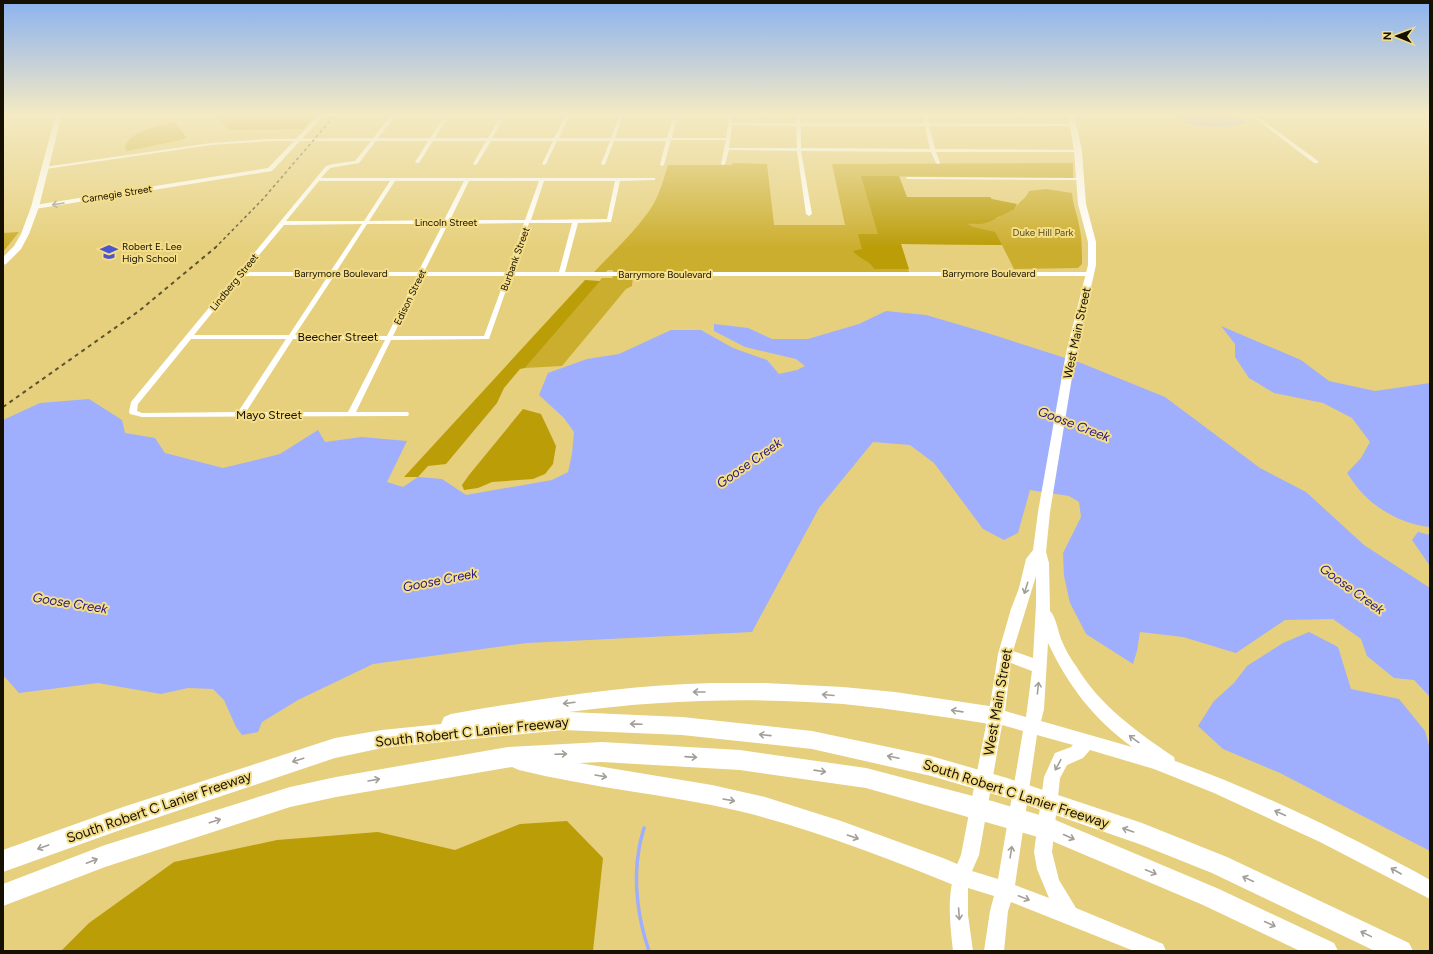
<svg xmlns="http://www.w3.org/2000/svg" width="1433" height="954" font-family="Figtree,sans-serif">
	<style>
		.green { fill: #ccae2e }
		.forest { fill: #bb9d08 }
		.water { fill: #9faefd }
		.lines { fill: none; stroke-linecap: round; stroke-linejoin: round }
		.stream { stroke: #9faefd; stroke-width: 3.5 }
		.minor { fill: #fff; fill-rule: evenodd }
		.tertiary { fill: #fff; fill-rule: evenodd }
		.secondary { fill: #fff; fill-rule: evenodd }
		.motorway { fill: #fff; fill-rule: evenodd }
		.rail-far1 { stroke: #5e532b; stroke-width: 1.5; stroke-dasharray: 3 3; stroke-linecap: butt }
		.rail { stroke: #5e532b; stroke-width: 2; stroke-dasharray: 4 4; stroke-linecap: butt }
		.oneway { stroke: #a29f99 }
		.labels { text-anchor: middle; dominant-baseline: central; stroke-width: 4; stroke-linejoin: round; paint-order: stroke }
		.far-street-label { font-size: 10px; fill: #161000; stroke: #f4de8a }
		.far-park-label { font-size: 10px; fill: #584c1b; stroke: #f4de8a }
		.far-poi-label { font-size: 10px; fill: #161000; stroke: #f4de8a; text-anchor: start }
		.street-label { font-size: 12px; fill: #161000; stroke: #f4de8a }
		.water-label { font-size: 13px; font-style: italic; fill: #221586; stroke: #f4de8a }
		.near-street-label { font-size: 14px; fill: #161000; stroke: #f4de8a }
	</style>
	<rect width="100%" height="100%" fill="#e6d07d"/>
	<path class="green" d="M 214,114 L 317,114 L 303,129 L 229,130 Z
		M 175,122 L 186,137 L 181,140 L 127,151 L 125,148 C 128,131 161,125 175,122 Z
		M 733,163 L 767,164 L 774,225 L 845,225 L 832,164 L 1073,163 L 1073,178 L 861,176 L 954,221 L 998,218 L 1005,212 L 1014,210 C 1018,202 1026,199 1029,191 L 1046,189 L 1072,193 C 1073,205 1077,214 1079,225 C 1082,238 1082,250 1082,264 L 1078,268 L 1014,269 L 1002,245 L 901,244 L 909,272 L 614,272 L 612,270 L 608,270 L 606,272 L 594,272 C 614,251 637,230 653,205 C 660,193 664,178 668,165 L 732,165 Z
		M 19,232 L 3,252 L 3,233 Z
		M 613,276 L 633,276 L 632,286 L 626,289 L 562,366 L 525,368 L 602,278 L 612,278 Z"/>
	<path class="forest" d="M 861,176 L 899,176 L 907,197 L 990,197 L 992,199 L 1017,204 L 1014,210 C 1003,213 996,220 985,223 C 980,225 973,223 968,224 L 973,227 L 995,232 L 1002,245 L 901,244 L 909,269 L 874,269 C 871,261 859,259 853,251 L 862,249 L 858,234 L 878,234 Z
		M 585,280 L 600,281 L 525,368 L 520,369 L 504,388 L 497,403 L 446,464 L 428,466 L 418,477 L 404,477 Z
		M 523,409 L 541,414 L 556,446 L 553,464 L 545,474 L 533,479 L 492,482 L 478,488 L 464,490 L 462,485 L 469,475 Z
		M 567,821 L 603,858 L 593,951 L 61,951 L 89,923 L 174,862 L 277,840 L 378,832 L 455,850 L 520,824 Z"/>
	<path class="water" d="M 1173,114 L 1229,114 L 1245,122 C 1237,129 1200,127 1189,124 C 1183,122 1178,118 1173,114 Z
		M 886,311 L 926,315 L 984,332 L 1081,363 L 1165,397 L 1260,468 L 1306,492 L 1364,545 L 1430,588 L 1430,697 L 1414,680 L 1394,678 L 1367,656 L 1361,639 L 1333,619 L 1285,620 L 1236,653 L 1183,637 L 1140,632 L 1137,651 L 1133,664 L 1086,634 L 1070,603 L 1064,576 L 1063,553 L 1081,517 L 1079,502 L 1069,496 L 1030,490 L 1018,533 L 1004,540 L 983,529 L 934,463 L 910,445 L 873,442 L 819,508 L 752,632 L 527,643 L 373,664 L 298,700 L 262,722 L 258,732 L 242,735 L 236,727 L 224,700 L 213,689 L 188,688 L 161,694 L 98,683 L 19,693 L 3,675 L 3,420 L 40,403 L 89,399 L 122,420 L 125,433 L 155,438 L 165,453 L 223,468 L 280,454 L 318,430 L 325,442 L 362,437 L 407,441 L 387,482 L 403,487 L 418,477 L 442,479 L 466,495 L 552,480 L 568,472 L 572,454 L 574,432 L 564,418 L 539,395 L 548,373 L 587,359 L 619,354 L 671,330 L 701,330 L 733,348 L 767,360 L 779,374 L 797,370 L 805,366 L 796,359 L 745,347 L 714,331 L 714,324 L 748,328 L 772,339 L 808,339 L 859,324 Z
		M 1221,326 L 1301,360 L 1329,381 L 1375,391 L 1430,383 L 1430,527 C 1406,525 1381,512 1364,495 C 1358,489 1352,480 1347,473 L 1361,458 L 1370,442 L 1352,418 L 1323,403 L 1274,393 L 1249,378 L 1235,357 L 1235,344 Z
		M 1418,532 L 1430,535 L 1430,566 L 1412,540 Z
		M 1309,632 L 1338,647 L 1351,689 L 1399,699 L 1425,731 L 1430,749 L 1430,851 L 1280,773 L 1223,749 L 1198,726 L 1214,701 L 1234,683 L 1247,666 L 1283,643 Z"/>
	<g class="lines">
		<path class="stream" d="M 644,828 C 642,835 640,842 639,849 C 633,882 638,919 649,951"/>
		<path class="minor" d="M 392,114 L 397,114 L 378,138 L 430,138 L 446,114 L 450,114 L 435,138 L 488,138 L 502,114 L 506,114 L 492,138 L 554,138 L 566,114 L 570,114 L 559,138 L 611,138 L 620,114 L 624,114 L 615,138 L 667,138 L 674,114 L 678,114 L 672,138 L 726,138 L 729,114 L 733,114 L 732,123 L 796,123 L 796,114 L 800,114 L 800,123 L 924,123 L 922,114 L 926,114 L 929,123 L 1073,124 L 1075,124 L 1075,126 L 929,126 L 935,149 L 1080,150 L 1080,152 L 936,152 L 940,163 L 938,164 L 936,163 L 931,152 L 801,151 L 812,214 L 809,216 L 806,214 L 797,151 L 729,150 L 725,164 L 723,165 L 721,164 L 726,140 L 671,140 L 664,165 L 662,166 L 660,165 L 666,141 L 614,141 L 605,164 L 603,165 L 601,164 L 610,141 L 557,141 L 546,164 L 544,165 L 542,164 L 553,141 L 491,141 L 477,164 L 475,165 L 473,164 L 486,141 L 433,141 L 419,163 L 417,163 L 415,162 L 428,141 L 376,141 L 359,163 L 330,168 L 321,178 L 655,178 L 655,180 L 653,180 L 620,181 L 611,222 L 578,223 L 565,272 L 1090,272 L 1093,274 L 1090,276 L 511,276 L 489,339 L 391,340 L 356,412 L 408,412 L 409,414 L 408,416 L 142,417 L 130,414 L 129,412 L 131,402 L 326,166 L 333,164 L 355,161 L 371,141 L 270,141 L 211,145 L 46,169 L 44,168 L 44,167 L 211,143 L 270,139 L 373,138 ZM 732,125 L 796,126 L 797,148 L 729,148 ZM 801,126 L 925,126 L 930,149 L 801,148 ZM 319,181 L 390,181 L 364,221 L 286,221 ZM 395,181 L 464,181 L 444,220 L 369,221 ZM 469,181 L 539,181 L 525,220 L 450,220 ZM 544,181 L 615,181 L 607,219 L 531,220 ZM 524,223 L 507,272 L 424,272 L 448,224 ZM 529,223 L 572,223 L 559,272 L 513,272 ZM 362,224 L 330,272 L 245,272 L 284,225 ZM 367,224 L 443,224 L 418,272 L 336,272 ZM 242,276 L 328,276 L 289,335 L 194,335 ZM 334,276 L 417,276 L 387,336 L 295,335 ZM 422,276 L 506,276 L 484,336 L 393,336 ZM 191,339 L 286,339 L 238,412 L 142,413 L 137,411 L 138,404 ZM 293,339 L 385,340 L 348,412 L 246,412 Z
			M 1249,114 L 1254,114 L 1318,161 L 1318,163 L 1314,163 Z
			M 906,177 L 1080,178 L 1082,179 L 1080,180 L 908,179 L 906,178 Z"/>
		<path class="tertiary" d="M 320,114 L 325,114 L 272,171 L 35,209 L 32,207 L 35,205 L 268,168 Z"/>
		<path class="secondary" d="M 56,114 L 62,114 L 39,207 L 29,234 L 21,249 L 6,264 L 3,265 L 3,257 L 14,246 L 21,234 L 31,207 Z
			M 1068,114 L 1074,114 L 1082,151 L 1086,204 L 1096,242 L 1096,265 L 1076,353 L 1050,512 L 1046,552 L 1049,563 L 1050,611 C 1056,617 1058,631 1061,639 C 1065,649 1070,658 1076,666 C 1100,706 1136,731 1174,757 L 1175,761 C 1258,791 1338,830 1416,872 L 1430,880 L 1430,899 L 1320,842 L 1214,793 L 1154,769 L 1090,750 L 1083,758 L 1067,765 L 1060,778 L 1052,852 L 1059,880 L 1076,908 L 1163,944 L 1166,951 L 1134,951 L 1011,902 L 1008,911 L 1004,951 L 984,951 L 990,911 L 994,896 L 968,888 L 968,915 L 973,951 L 953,951 C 949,915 946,888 961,855 L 991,699 L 998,654 L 1011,609 L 1019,588 L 1026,559 L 1033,550 L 1038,512 L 1066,353 L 1088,265 L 1088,242 L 1078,204 L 1074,151 ZM 1036,576 L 1036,605 L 1033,658 L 1013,651 ZM 1048,643 C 1069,687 1093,718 1132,747 L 1041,721 L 1044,709 ZM 1011,663 L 1032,671 L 1026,717 L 1005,711 ZM 1002,725 L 1023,731 L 998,879 L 972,871 L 979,855 ZM 1037,735 L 1073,745 L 1071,747 L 1055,753 L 1044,777 L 1034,852 L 1037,869 L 1049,898 L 1015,885 Z"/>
		<path class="motorway" d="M 713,683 L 765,683 L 843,687 L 895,692 L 996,707 L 1003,710 L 1006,716 L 1003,722 L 996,725 C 945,717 894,709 843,704 C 751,697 660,700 569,712 L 682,717 L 812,731 L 931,756 L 1007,778 L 1142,823 L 1227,857 L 1409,943 L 1413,951 L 1375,951 L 1212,873 L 1142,845 L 1007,798 L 931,776 L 812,749 L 682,735 L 563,730 L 382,748 L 335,758 L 123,829 L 3,872 L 3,850 L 123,807 L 335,738 L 382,730 L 441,724 L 444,717 L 451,714 C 538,699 624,685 713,683 Z
			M 602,742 L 740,750 L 866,768 L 992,801 L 1053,819 L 1219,889 L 1334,943 L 1338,951 L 1300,951 L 1203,905 L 1052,841 L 866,788 L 740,770 L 602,762 L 579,763 L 712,785 L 765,797 L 841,821 L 943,858 L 969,869 L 972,877 L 969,885 L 961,888 C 890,859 814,829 739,811 C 666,794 591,788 519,770 L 512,767 L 336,797 L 290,807 L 105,867 L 3,906 L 3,884 L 105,845 L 290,787 L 336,777 L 508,747 Z"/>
		<path class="rail-far1" d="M 215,248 L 263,199 L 336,114"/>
		<path class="rail" d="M 3,407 L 139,311 L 216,247"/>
	</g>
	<defs><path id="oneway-shaft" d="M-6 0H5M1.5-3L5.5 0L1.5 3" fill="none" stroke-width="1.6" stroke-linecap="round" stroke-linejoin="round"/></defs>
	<g class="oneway">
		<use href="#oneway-shaft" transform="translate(58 204) rotate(171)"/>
		<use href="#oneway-shaft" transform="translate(1026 588) rotate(107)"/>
		<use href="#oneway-shaft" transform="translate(1038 688) rotate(-84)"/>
		<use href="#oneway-shaft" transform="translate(699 692) rotate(180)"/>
		<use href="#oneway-shaft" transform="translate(828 695) rotate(-175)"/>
		<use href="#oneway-shaft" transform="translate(569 703) rotate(173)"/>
		<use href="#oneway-shaft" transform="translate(957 711) rotate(-172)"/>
		<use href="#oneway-shaft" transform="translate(636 724) rotate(-178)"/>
		<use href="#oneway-shaft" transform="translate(765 735) rotate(-174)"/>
		<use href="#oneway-shaft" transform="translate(1134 739) rotate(-144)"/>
		<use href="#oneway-shaft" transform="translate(561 754) rotate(-2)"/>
		<use href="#oneway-shaft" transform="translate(691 757) rotate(4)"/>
		<use href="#oneway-shaft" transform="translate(893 757) rotate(-168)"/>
		<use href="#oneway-shaft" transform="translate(298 760) rotate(162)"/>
		<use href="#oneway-shaft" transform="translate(1058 765) rotate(118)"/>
		<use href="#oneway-shaft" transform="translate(820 771) rotate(8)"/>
		<use href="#oneway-shaft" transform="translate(601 776) rotate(10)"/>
		<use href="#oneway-shaft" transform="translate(374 780) rotate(-10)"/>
		<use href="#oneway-shaft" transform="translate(729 800) rotate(10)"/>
		<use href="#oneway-shaft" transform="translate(1280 813) rotate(-156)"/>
		<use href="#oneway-shaft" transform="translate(215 821) rotate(-18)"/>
		<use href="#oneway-shaft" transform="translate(1128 830) rotate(-161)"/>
		<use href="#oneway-shaft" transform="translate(853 837) rotate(19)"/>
		<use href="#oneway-shaft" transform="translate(1069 837) rotate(24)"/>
		<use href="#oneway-shaft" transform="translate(43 847) rotate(160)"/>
		<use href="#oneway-shaft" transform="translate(1011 852) rotate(-81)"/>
		<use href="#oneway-shaft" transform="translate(92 861) rotate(-21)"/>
		<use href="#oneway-shaft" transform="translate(1396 871) rotate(-150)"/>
		<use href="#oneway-shaft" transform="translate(1151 872) rotate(22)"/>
		<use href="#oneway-shaft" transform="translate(1248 879) rotate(-155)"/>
		<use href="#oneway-shaft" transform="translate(1024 898) rotate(22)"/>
		<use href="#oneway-shaft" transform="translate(959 914) rotate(86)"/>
		<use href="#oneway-shaft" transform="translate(1270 924) rotate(25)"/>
		<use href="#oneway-shaft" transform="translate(1366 934) rotate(-154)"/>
	</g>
	<linearGradient id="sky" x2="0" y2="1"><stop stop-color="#8bb2f0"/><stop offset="0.46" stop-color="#f4eac4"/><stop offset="1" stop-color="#f4eac4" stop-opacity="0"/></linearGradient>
	<rect width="1433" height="248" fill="url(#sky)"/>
	<defs>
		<g id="school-bare" transform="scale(1.38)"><path d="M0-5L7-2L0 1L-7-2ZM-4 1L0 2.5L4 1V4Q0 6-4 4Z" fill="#4e56cc" stroke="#f4de8a" stroke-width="2.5" paint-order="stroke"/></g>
	</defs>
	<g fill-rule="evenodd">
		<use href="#school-bare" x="109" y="252"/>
	</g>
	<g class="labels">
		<g class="far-street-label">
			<text transform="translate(117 194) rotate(-9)">Carnegie Street</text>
			<text x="446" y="222">Lincoln Street</text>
			<text transform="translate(515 259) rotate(-70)">Burbank Street</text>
			<text x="341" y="273">Barrymore Boulevard</text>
			<text x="989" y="273">Barrymore Boulevard</text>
			<text x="665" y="274">Barrymore Boulevard</text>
			<text transform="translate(234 282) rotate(-51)">Lindberg Street</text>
			<text transform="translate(410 297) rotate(-64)">Edison Street</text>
		</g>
		<g class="far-park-label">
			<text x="1043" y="232">Duke Hill Park</text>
		</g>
		<g class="far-poi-label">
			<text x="122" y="246">Robert E. Lee<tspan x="122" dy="12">High School</tspan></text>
		</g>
		<g class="street-label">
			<text transform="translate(1077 333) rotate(-78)">West Main Street</text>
			<text x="338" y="337">Beecher Street</text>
			<text x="269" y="415">Mayo Street</text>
		</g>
		<g class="water-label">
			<text transform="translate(1074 424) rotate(21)">Goose Creek</text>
			<text transform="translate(749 463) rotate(-35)">Goose Creek</text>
			<text transform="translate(440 580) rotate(-11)">Goose Creek</text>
			<text transform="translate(1352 589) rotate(36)">Goose Creek</text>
			<text transform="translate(70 603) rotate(9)">Goose Creek</text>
		</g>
		<g class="near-street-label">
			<text transform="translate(998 702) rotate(-80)">West Main Street</text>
			<text transform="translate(472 732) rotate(-6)">South Robert C Lanier Freeway</text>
			<text transform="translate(1016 794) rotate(18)">South Robert C Lanier Freeway</text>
			<text transform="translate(159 807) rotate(-19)">South Robert C Lanier Freeway</text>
		</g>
	</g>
	<rect width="1433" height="954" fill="none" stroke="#161000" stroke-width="8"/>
	<g transform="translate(1397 36) rotate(271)" stroke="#f4de8a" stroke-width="3" paint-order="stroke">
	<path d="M0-3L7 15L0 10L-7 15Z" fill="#161000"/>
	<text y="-6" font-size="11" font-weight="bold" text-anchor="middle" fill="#161000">N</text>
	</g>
</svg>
